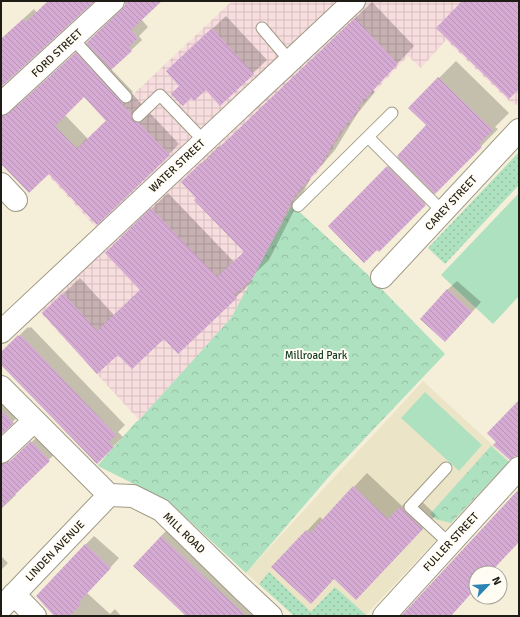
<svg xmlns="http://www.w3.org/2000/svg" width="520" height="617" font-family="Signika,sans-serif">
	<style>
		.built { fill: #ece4c7 }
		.industrial { fill: url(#industrial-grid) }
		.grass { fill: url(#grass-dots) }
		.forest { fill: url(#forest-crowns) }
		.pitch { fill: #aee1bf }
		.shadow { fill: #0003; fill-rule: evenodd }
		.building { fill: url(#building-back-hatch); fill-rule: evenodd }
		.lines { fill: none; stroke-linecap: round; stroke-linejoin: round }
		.lane-casing { stroke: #a09a86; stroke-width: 13 }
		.street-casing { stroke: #a09a86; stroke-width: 24 }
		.lane { stroke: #fff; stroke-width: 11 }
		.street { stroke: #fff; stroke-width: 22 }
		.labels { text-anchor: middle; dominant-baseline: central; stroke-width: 4; stroke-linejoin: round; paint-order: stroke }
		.street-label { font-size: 11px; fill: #1f1c15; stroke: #fffcf3 }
		.park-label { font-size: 11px; fill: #113922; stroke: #fffcf3 }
	</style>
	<defs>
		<pattern id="industrial-grid" width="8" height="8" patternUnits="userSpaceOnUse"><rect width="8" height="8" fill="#f8dddf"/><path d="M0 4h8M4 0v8" fill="none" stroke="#d4bdbe"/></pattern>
		<pattern id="grass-dots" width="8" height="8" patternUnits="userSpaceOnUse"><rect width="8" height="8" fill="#aee1bf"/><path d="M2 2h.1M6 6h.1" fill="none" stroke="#95c0a3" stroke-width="1.8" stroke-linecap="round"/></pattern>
		<pattern id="forest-crowns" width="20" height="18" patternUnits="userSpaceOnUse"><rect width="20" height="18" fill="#aee1bf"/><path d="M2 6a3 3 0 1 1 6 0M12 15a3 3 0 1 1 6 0" fill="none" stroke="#95c0a3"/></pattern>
		<pattern id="building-back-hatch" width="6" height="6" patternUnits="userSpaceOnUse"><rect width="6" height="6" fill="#d5abd3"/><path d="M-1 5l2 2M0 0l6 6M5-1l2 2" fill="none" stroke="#b693b4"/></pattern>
	</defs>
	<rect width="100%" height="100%" fill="#f5efd9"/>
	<path class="built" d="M 423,381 L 510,461 L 365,616 L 294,616 L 246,573 Z"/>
	<path class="industrial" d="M 232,1 L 519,1 L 519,106 L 509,101 L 446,40 L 421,68 L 408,56 L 360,107 L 361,109 L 342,133 L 321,168 L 296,197 L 231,318 L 139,420 L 40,312 L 111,244 L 48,175 Z"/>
	<path class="grass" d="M 519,152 L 519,185 L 445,264 L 428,248 Z
		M 269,572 L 311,612 L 335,587 L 366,615 L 294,616 L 259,584 Z"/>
	<path class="forest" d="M 292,205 L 367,274 L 445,354 L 333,472 L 246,573 L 168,501 L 100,467 L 98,465 L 136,422 L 139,420 L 231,318 Z
		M 491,446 L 509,462 L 451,523 L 435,519 L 430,514 Z"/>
	<path class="pitch" d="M 519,193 L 519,296 L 493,324 L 441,275 Z
		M 425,392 L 482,445 L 459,471 L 401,418 Z"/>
	<path class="shadow" d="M 49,1 L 93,1 L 1,86 L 1,39 L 34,9 L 37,13 Z
		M 126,1 L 161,1 L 141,19 L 148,27 L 139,36 L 142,40 L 111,69 L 133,92 L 132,93 L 141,104 L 143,110 L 150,113 L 179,144 L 169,154 L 50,173 L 1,162 L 1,99 L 15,106 L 21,103 L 87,43 L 126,5 ZM 84,96 L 107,120 L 88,139 L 65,115 Z
		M 372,2 L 414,46 L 373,90 L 375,92 L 357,114 L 335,150 L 311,177 L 269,260 L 250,278 L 253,281 L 236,297 L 164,337 L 118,353 L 43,313 L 80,278 L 114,315 L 141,289 L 123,236 L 168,193 L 234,262 L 245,251 L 197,198 L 199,166 L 219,146 L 220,147 Z
		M 226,16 L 267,60 L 220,104 L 206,88 L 181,86 L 181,58 Z
		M 456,61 L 509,113 L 495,127 L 498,129 L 379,250 L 329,226 L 399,156 L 427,125 L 439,78 Z
		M 457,281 L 481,302 L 455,331 L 447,290 Z
		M 28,327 L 29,328 L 31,327 L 125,425 L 118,432 L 123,437 L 97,462 L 1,364 L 1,353 Z
		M 1,392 L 22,413 L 1,433 Z
		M 41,433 L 58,451 L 14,493 L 16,495 L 1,509 L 1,471 Z
		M 367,473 L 402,506 L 414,494 L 436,515 L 356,599 L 334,578 L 273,567 L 320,517 L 323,520 Z
		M 170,527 L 265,616 L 190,616 L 161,536 Z
		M 94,536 L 119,558 L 87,593 L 110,614 L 115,609 L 121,616 L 55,616 L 85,545 Z
		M 1,556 L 8,563 L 1,570 Z"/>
	<path class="building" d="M 48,1 L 95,1 L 1,87 L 1,39 L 23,19 L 26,22 Z
		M 125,1 L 162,1 L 131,30 L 138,38 L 129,47 L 132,51 L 111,70 L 86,43 L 121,10 L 125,5 Z
		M 462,1 L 519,1 L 519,89 L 509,99 L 436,28 Z
		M 355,18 L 398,64 L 357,107 L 359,109 L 340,132 L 319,168 L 295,195 L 253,278 L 234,295 L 237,298 L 178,354 L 164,339 L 132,369 L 118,355 L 97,374 L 42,313 L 63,293 L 97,331 L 140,290 L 105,253 L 151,208 L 217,277 L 244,252 L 194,200 L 196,198 L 181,182 L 202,162 L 203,163 Z
		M 212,28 L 254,74 L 220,106 L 206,90 L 194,101 L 191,98 L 183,106 L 171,94 L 179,86 L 166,71 Z
		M 76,52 L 123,103 L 122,104 L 131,114 L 133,121 L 139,123 L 170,155 L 97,225 L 49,174 L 29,193 L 1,164 L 1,116 L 9,113 ZM 84,97 L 106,121 L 77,149 L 55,126 Z
		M 438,77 L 493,130 L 479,144 L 482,147 L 435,194 L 397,156 L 426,125 L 408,108 Z
		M 387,166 L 426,205 L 379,252 L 377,250 L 364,263 L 328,226 Z
		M 447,289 L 472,312 L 445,342 L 420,319 Z
		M 18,335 L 19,337 L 21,335 L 116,435 L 109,442 L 114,447 L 97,464 L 1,365 L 1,352 Z
		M 519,400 L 519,456 L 515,456 L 510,460 L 493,445 L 496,442 L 487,433 Z
		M 1,410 L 14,423 L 1,435 Z
		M 31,441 L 50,461 L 1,508 L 1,464 L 10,461 Z
		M 353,486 L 388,519 L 400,507 L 423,529 L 356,600 L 334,579 L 311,604 L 271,567 L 306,530 L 310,533 Z
		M 519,489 L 519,542 L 490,573 L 476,573 L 476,588 L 451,616 L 401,616 Z
		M 161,536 L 225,596 L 246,616 L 186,616 L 133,566 Z
		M 85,544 L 111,568 L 79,602 L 81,604 L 70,616 L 54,616 L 36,596 Z"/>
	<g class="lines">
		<g class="lane-casing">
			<path id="lane" d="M 262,28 L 290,61
				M 72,38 L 126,97
				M 138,116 L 160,95 L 204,141
				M 368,137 L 443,212
				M 298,206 L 392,113
				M 446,468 L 410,507 L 450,544"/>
		</g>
		<g class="street-casing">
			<path id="street" d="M 1,104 L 113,1
				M 1,184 L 16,200
				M 382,277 L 519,130
				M 1,332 L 354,1
				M 1,387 L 109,495 L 133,496 L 161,510 L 242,589 L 271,616
				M 1,452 L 34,421
				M 14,594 L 35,616
				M 1,608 L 109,495
				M 384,616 L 519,468"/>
		</g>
		<use href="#lane" class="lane"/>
		<use href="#street" class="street"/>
	</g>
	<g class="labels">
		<g class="street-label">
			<text transform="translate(57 53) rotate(-43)">FORD STREET</text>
			<text transform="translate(177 166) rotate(-43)">WATER STREET</text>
			<text transform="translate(451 203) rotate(-47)">CAREY STREET</text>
			<text transform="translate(184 533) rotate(44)">MILL ROAD</text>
			<text transform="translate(451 542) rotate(-47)">FULLER STREET</text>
			<text transform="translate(55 551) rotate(-46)">LINDEN AVENUE</text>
		</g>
		<g class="park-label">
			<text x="316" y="355">Millroad Park</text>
		</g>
	</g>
	<rect width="520" height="617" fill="none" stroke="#1f1c15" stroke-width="4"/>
	<g transform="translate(488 585) rotate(65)"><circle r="19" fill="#fffcf3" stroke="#a5a29a"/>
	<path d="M0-3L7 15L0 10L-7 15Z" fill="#2b84b2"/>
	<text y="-6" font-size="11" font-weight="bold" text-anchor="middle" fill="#1f1c15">N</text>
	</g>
</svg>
